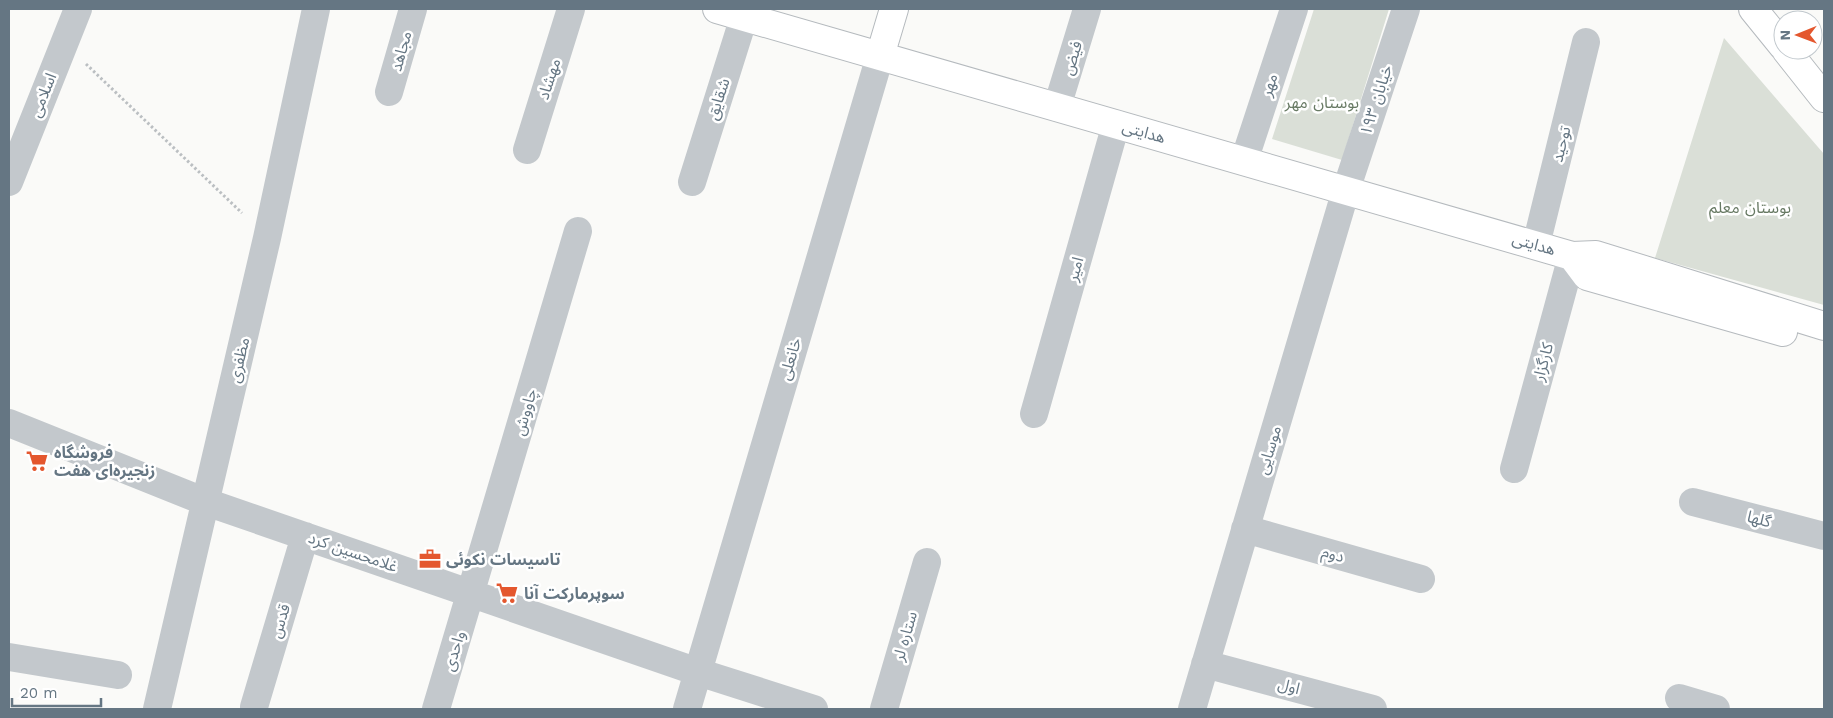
<svg xmlns="http://www.w3.org/2000/svg" width="1833" height="718" font-family="'Work Sans','Noto Sans Arabic',sans-serif">
	<style>
		.green { fill: #dadfd7 }
		.lines { fill: none; stroke-linecap: round; stroke-linejoin: round }
		.major-casing { stroke: #b5babe; stroke-width: 30 }
		.path { stroke: #bbbfc2; stroke-width: 3; stroke-dasharray: 2.5 2.5; stroke-linecap: butt }
		.minor { stroke: #c3c8cc; stroke-width: 28 }
		.major { stroke: #fff; stroke-width: 28 }
		.labels { text-anchor: middle; dominant-baseline: central; stroke-width: 5; stroke-linejoin: round; paint-order: stroke }
		.street-label { font-size: 16px; fill: #657683; stroke: #fff }
		.park-label { font-size: 16px; fill: #687a64; stroke: #fff }
		.poi-label { font-size: 16px; font-weight: bold; fill: #657683; stroke: #fff; text-anchor: start }
	</style>
	<rect width="100%" height="100%" fill="#fafaf8"/>
	<path class="green" d="M 1314,9 L 1389,9 L 1342,160 L 1272,139 Z
		M 1724,38 L 1824,154 L 1824,305 L 1655,258 Z"/>
	<g class="lines">
		<g class="major-casing">
			<path id="major" d="M 717,9 L 1572,256 L 1596,255 L 1824,326
				M 1753,9 L 1783,46
				M 1786,50 L 1824,98
				M 880,56 L 894,9
				M 1572,256 L 1587,276 L 1783,332"/>
		</g>
		<path class="path" d="M 86,64 L 242,213"/>
		<path class="minor" d="M 389,92 L 413,9
			M 1057,107 L 1087,9
			M 527,150 L 571,9
			M 1244,161 L 1294,9
			M 9,182 L 78,9
			M 692,182 L 744,17
			M 1536,245 L 1586,42
			M 1034,414 L 1116,124
			M 9,423 L 206,502 L 698,672 L 814,709
			M 1514,469 L 1572,256
			M 1693,502 L 1824,536
			M 1245,529 L 1421,579
			M 9,657 L 118,675
			M 1205,664 L 1373,709
			M 1679,698 L 1716,709
			M 254,707 L 305,536
			M 157,709 L 267,238 L 316,9
			M 436,709 L 578,231
			M 687,709 L 880,56
			M 884,709 L 927,562
			M 1192,709 L 1346,190 L 1406,9"/>
		<use href="#major" class="major"/>
	</g>
	<defs>
		<g id="supermarket-bare" transform="scale(1.725)"><path d="M-6-5.5h2.5l.6 2H6L4.5 2H-2.5L-4.4-4H-6ZM-1.5 3.2a1.3 1.3 0 1 0 .1 0ZM3 3.2a1.3 1.3 0 1 0 .1 0Z" fill="#e4572e" stroke="#fff" stroke-width="2.5" paint-order="stroke"/></g>
		<g id="office-bare" transform="scale(1.725)"><path d="M-6-3h4V-5.5h4V-3h4V5H-6ZM-1-4.5V-3h2v-1.5ZM-6 0V1H6V0Z" fill="#e4572e" stroke="#fff" stroke-width="2.5" paint-order="stroke"/></g>
	</defs>
	<g fill-rule="evenodd">
		<use href="#supermarket-bare" x="37" y="461"/>
		<use href="#office-bare" x="430" y="559"/>
		<use href="#supermarket-bare" x="507" y="593"/>
	</g>
	<g class="labels">
		<g class="street-label">
			<text transform="translate(401 51) rotate(-74)">مجاهد</text>
			<text transform="translate(1072 58) rotate(-73)">فیض</text>
			<text transform="translate(549 79) rotate(-72)">مهشاد</text>
			<text transform="translate(1269 85) rotate(-72)">مهر</text>
			<text transform="translate(43 95) rotate(-68)">اسلامی</text>
			<text transform="translate(718 99) rotate(-72)">شقایق</text>
			<text transform="translate(1376 100) rotate(-72)">خیابان ۱۹۳</text>
			<text transform="translate(1144 132) rotate(16)">هدایتی</text>
			<text transform="translate(1561 144) rotate(-76)">توحید</text>
			<text transform="translate(1534 244) rotate(16)">هدایتی</text>
			<text transform="translate(1075 269) rotate(-74)">امیر</text>
			<text transform="translate(790 359) rotate(-74)">خانعلی</text>
			<text transform="translate(239 360) rotate(-77)">مظفری</text>
			<text transform="translate(1543 362) rotate(-75)">کارگزار</text>
			<text transform="translate(525 412) rotate(-74)">چاووش</text>
			<text transform="translate(1269 450) rotate(-73)">موسایی</text>
			<text transform="translate(1759 519) rotate(15)">گلها</text>
			<text transform="translate(353 552) rotate(19)">غلامحسین کرد</text>
			<text transform="translate(1333 554) rotate(16)">دوم</text>
			<text transform="translate(280 621) rotate(-73)">قدس</text>
			<text transform="translate(905 636) rotate(-74)">ستاره لر</text>
			<text transform="translate(454 651) rotate(-73)">واحدی</text>
			<text transform="translate(1289 686) rotate(15)">اول</text>
		</g>
		<g class="park-label">
			<text x="1322" y="102">بوستان مهر</text>
			<text x="1750" y="207">بوستان معلم</text>
		</g>
		<g class="poi-label">
			<text x="54" y="452">فروشگاه<tspan x="54" dy="18">زنجیره‌ای هفت</tspan></text>
			<text x="446" y="559">تاسیسات نکوئی</text>
			<text x="524" y="593">سوپرمارکت آنا</text>
		</g>
	</g>
	<rect width="1833" height="718" fill="none" stroke="#657683" stroke-width="20"/>
	<g transform="translate(1798 35) rotate(269)"><circle r="24" fill="#ffffff" stroke="#c1c8cd"/>
	<path d="M0-4L9 19L0 12L-9 19Z" fill="#e4572e"/>
	<text y="-8" font-size="14" font-weight="bold" text-anchor="middle" fill="#657683">N</text>
	</g>
	<path d="M12 698v8h89v-8" fill="none" stroke="#657683" stroke-width="2.5"/>
	<text x="20" y="698" font-size="15" fill="#657683" stroke="#ffffff" stroke-width="4" paint-order="stroke">20 m</text>
</svg>
